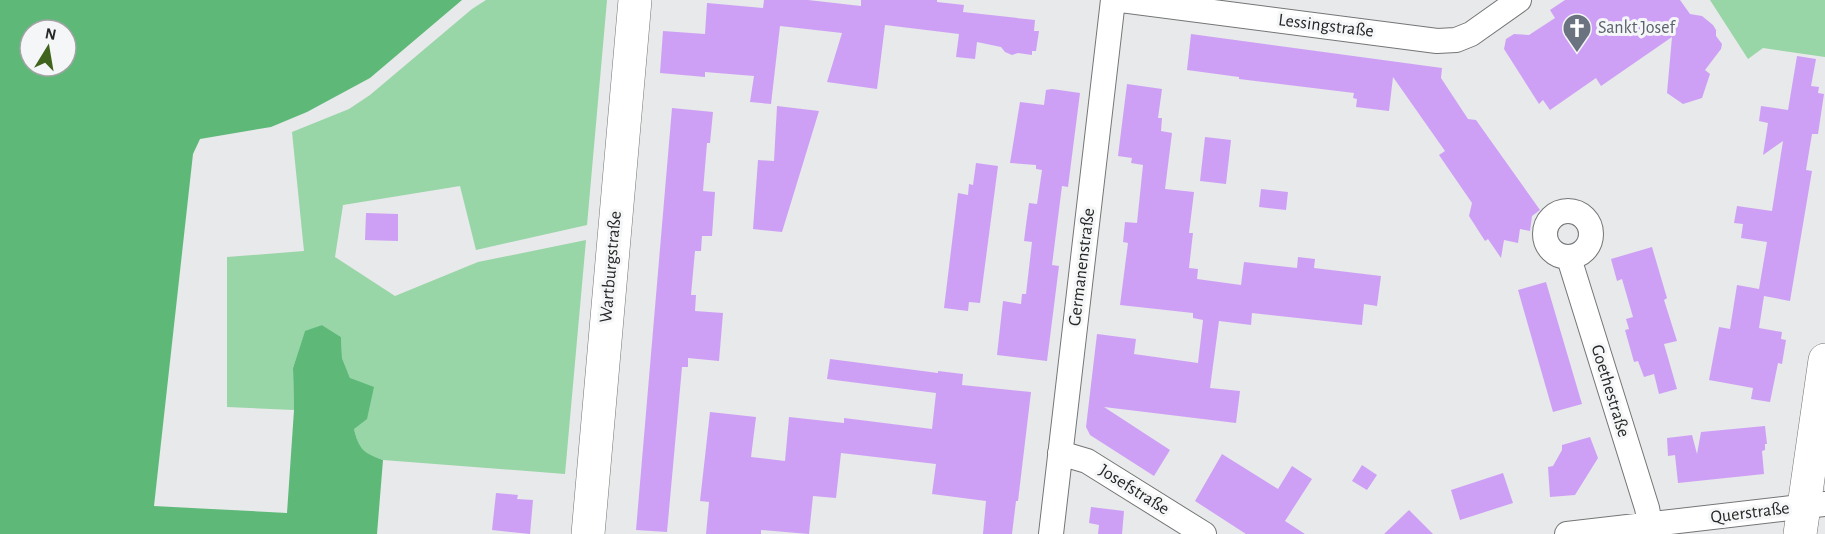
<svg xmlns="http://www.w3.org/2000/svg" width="1825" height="534" font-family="'Alegreya Sans',sans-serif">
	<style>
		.green { fill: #98d5a7 }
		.forest { fill: #5eb979; fill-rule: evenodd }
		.building { fill: #cda0f6 }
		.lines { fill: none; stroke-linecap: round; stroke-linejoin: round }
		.street-casing { stroke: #747576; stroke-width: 26 }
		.secondary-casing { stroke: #747576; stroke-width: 34 }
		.primary-casing { stroke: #747576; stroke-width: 34 }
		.street { stroke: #fff; stroke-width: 24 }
		.secondary { stroke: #fff; stroke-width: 33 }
		.primary { stroke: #fff; stroke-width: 33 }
		.labels { text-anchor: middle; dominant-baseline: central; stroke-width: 6; stroke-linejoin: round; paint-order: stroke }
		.street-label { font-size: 18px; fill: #262727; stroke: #f5f6f7 }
		.worship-label { font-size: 18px; fill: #5b616d; stroke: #f5f6f7; text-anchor: start }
	</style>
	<rect width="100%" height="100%" fill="#e8e9ea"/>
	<path class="green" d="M 486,0 L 607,0 L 587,225 L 476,250 L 460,186 L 343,205 L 335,257 L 395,296 L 478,262 L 586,240 L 565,474 L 383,460 L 370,456 L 359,447 L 354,429 L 350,378 L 342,358 L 341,337 L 322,325 L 305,332 L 293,368 L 294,410 L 227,407 L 227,257 L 304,251 L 292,132 L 349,109 L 370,95 L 472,9 Z
		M 1710,0 L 1825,0 L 1825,57 L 1763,48 L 1748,59 Z"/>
	<path class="forest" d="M 0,0 L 462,0 L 370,78 L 307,112 L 271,127 L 200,139 L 193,154 L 154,506 L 287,513 L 294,410 L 293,368 L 305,331 L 322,325 L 341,337 L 342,358 L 350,378 L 374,387 L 367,419 L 354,429 C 359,449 363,453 383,460 L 377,534 L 0,534 ZM 30,30 L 66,30 L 66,66 L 30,66 Z"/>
	<path class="building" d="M 764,0 L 808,0 L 861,6 L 861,0 L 937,0 L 937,2 L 964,5 L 963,12 L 1035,20 L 1034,31 L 1039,31 L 1036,51 L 1032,51 L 1032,55 L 1018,53 L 1012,55 L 1005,52 L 1001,47 L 977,42 L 975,59 L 956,57 L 959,34 L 885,25 L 877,89 L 827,82 L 842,33 L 780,26 L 771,104 L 750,102 L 754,76 L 705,72 L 705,77 L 660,73 L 663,31 L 705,34 L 707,3 L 763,8 Z
		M 1565,0 L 1680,0 L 1690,14 L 1702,16 L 1713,25 L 1716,30 L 1716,36 L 1722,44 L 1721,49 L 1705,70 L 1710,74 L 1702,98 L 1683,104 L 1667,93 L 1672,37 L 1601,86 L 1596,78 L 1550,110 L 1543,100 L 1539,104 L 1504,49 L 1506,39 L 1514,34 L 1529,35 L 1555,18 L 1550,10 Z
		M 1191,34 L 1442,68 L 1441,78 L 1468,119 L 1476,120 L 1540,210 L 1532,216 L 1530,231 L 1520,229 L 1518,243 L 1504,240 L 1501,258 L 1488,239 L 1485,241 L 1469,216 L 1472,203 L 1439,155 L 1445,151 L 1393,77 L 1389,111 L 1356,107 L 1357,99 L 1353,98 L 1354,93 L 1239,79 L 1239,77 L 1187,70 Z
		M 1797,56 L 1816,59 L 1811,86 L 1819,87 L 1818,93 L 1824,94 L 1818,134 L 1812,134 L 1806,170 L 1812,171 L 1790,301 L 1764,296 L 1759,328 L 1782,332 L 1781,339 L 1786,340 L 1782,364 L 1778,363 L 1770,402 L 1751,399 L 1753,388 L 1709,380 L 1719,327 L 1730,329 L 1737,285 L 1759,289 L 1767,242 L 1741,238 L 1743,224 L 1734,223 L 1737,206 L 1772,211 L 1783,141 L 1763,155 L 1768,123 L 1759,121 L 1761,106 L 1788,110 Z
		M 1127,84 L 1162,89 L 1158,118 L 1162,118 L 1161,131 L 1172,133 L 1165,189 L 1194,192 L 1189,233 L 1193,233 L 1189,268 L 1198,269 L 1197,279 L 1241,285 L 1244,262 L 1297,268 L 1298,257 L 1315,259 L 1314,268 L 1381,276 L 1377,306 L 1364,304 L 1362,325 L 1252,313 L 1251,325 L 1219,321 L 1210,388 L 1240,391 L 1236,423 L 1104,407 L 1170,450 L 1154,476 L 1090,435 L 1086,427 L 1097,334 L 1136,339 L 1134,354 L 1198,363 L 1203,320 L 1193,318 L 1193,313 L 1120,305 L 1128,243 L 1123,242 L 1125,222 L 1137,223 L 1143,165 L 1131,163 L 1132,158 L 1118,156 Z
		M 1052,89 L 1080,93 L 1068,187 L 1062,186 L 1052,265 L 1059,266 L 1047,361 L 997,355 L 1003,301 L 1021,304 L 1022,294 L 1026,294 L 1032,242 L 1024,241 L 1026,225 L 1029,203 L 1037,204 L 1042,170 L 1036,169 L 1036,165 L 1010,163 L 1020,102 L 1044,105 L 1046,90 Z
		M 777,106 L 819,111 L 782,232 L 753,229 L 758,160 L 774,161 Z
		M 672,108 L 713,112 L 710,143 L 707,143 L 703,191 L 715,192 L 712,236 L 702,236 L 701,251 L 695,251 L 691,295 L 696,295 L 695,311 L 723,313 L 719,361 L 688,358 L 688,367 L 682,367 L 667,532 L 636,530 Z
		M 1205,137 L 1231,140 L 1226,184 L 1200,181 Z
		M 976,163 L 998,166 L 980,303 L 969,302 L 968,311 L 944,308 L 958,193 L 968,195 L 969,184 L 973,185 Z
		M 1261,189 L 1288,192 L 1286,210 L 1259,207 Z
		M 366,213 L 398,214 L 398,241 L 365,240 Z
		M 1652,247 L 1667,298 L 1664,300 L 1677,341 L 1664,344 L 1677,389 L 1659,394 L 1654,374 L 1644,377 L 1638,361 L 1634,362 L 1625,330 L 1629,329 L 1626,319 L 1633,317 L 1622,279 L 1617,281 L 1611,259 Z
		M 1546,282 L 1582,404 L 1553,412 L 1518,290 Z
		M 830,359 L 938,373 L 938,371 L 963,374 L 962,385 L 1031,392 L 1018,501 L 1016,501 L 1012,534 L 983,534 L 986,501 L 932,494 L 936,464 L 841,453 L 836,498 L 813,496 L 809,534 L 761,530 L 761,534 L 706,534 L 709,502 L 700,501 L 710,412 L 756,417 L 751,457 L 785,461 L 789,417 L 844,423 L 844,418 L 932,429 L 936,393 L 827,379 Z
		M 1765,426 L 1767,444 L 1765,444 L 1765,450 L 1762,451 L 1764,474 L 1678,483 L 1675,455 L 1668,456 L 1667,438 L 1692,435 L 1697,454 L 1701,432 Z
		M 1590,437 L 1598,458 L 1575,495 L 1550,497 L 1548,467 L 1553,466 L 1562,450 L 1562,445 Z
		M 1222,454 L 1278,489 L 1292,466 L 1312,479 L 1285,521 L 1305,534 L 1246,534 L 1195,501 Z
		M 1362,465 L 1377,475 L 1367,490 L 1352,481 Z
		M 1503,473 L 1513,503 L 1460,520 L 1451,490 Z
		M 496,493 L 518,495 L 517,499 L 533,500 L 530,534 L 492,530 Z
		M 1091,507 L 1124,511 L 1122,534 L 1098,534 L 1099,525 L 1089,523 Z
		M 1409,510 L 1433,534 L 1384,534 Z"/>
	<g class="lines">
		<g class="street-casing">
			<path id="street" d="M 1121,0 L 1437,41 L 1456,40 L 1471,34 L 1519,0
				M1545 234a23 23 0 1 1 46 0a23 23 0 1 1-46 0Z
				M 1569,258 L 1647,508 L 1650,524
				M 1060,453 L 1087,461 L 1204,534
				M 1051,534 L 1113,0
				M 1567,534 L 1825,504"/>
		</g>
		<g class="secondary-casing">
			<path id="secondary" d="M 588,534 L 635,0"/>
		</g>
		<g class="primary-casing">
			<path id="primary" d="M 1800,534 L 1825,360"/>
		</g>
		<use href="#street" class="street"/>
		<use href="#secondary" class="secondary"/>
		<use href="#primary" class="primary"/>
	</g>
	<defs>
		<g id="church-pin" transform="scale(1.5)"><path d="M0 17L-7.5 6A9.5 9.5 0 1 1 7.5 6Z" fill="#6b7280" stroke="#f5f6f7"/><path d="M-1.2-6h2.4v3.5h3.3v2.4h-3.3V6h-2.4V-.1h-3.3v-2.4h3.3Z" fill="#fff"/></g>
	</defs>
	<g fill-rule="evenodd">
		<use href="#church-pin" x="1577" y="28"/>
	</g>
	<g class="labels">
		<g class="street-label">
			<text transform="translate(1326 26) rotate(7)">Lessingstraße</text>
			<text transform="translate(611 267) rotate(-85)">Wartburgstraße</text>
			<text transform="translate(1082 267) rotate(-83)">Germanenstraße</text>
			<text transform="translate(1610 391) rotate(73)">Goethestraße</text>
			<text transform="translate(1134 490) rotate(32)">Josefstraße</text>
			<text transform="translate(1750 513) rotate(-7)">Querstraße</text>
		</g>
		<g class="worship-label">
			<text x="1598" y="28">Sankt Josef</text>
		</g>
	</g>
	<g transform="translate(48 48) rotate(11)"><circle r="28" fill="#f5f6f7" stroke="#a2a3a4" stroke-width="1.5"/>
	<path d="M0-4.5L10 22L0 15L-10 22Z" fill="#40641d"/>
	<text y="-9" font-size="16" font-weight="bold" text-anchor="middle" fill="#262727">N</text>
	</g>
</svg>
